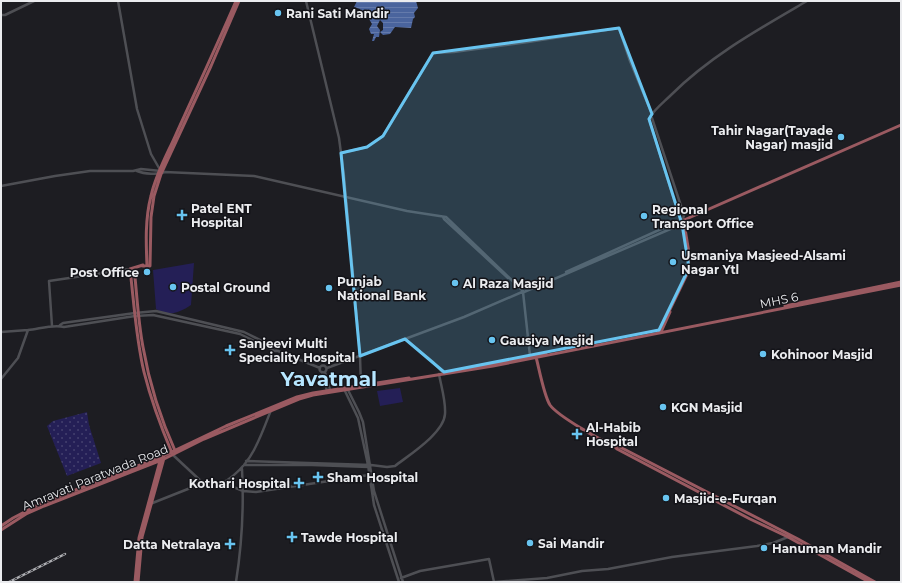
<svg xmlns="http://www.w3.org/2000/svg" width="902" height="583" font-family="Montserrat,sans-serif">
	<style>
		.park { fill: url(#park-dots) }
		.garden { fill: #241f56 }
		.water { fill: url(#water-rules) }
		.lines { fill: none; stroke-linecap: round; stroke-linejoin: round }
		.secondary { stroke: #4e4f54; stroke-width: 2.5 }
		.primary { stroke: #9a5a61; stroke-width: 3 }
		.highway { stroke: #cd626a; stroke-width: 4 }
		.rail-casing { stroke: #aeafb3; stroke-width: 2.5 }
		.rail { stroke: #141419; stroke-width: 1; stroke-dasharray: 3; stroke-linecap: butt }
		.marked { fill: #68c4f0; fill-opacity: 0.2; stroke: #68c4f0; stroke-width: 3; stroke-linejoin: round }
		.poi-dot { fill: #68c4f0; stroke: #141419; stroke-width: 1.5 }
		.labels { text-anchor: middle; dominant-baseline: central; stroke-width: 3; stroke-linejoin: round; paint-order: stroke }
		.poi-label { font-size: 12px; font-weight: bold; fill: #ebecef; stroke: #141419; text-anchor: start }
		.street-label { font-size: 12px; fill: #ebecef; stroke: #141419 }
		.town-label { font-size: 20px; font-weight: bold; fill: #b6e6ff; stroke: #141419 }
	</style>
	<defs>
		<pattern id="park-dots" width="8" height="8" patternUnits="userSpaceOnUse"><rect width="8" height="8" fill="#241f56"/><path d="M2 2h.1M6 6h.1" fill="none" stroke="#44406f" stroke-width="1.8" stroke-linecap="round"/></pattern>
		<pattern id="water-rules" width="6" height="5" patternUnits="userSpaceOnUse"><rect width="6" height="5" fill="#4a649d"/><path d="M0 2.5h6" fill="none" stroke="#647aab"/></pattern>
	</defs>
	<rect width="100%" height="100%" fill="#1d1d22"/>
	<path class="park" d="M 87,412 L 89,425 L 101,463 L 67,476 L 47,426 L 53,421 Z"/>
	<path class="garden" d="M 194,263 L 191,305 C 179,313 168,317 156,309 L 153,270 Z
		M 400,388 L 403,402 L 380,406 L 377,391 Z"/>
	<path class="water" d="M 357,1 L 416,1 L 418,8 L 414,13 L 415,17 L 413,19 L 411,28 L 395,27 L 390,34 L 383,35 L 380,32 L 383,30 L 383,23 L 380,20 L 377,26 L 380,30 L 379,37 L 376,37 L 374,41 L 372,41 L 374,34 L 371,34 L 369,29 L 372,24 L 369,19 L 369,15 L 361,13 L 360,9 L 354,7 Z"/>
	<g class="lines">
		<path class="secondary" d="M 118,1 L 137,109 L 151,154 L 159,168
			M 306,1 L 339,138 L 344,176 L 353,275 L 360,356 L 361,386
			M 1,15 L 5,15 L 34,1
			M 650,117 L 652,118 L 684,215 L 683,219
			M 341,153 L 367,147 L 383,136 L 433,53 L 454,52 L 528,42 L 619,28 L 630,61 L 652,114
			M 137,171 C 144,174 158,175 165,172 L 254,176 L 407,211 L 446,217 L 523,291
			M 1,186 L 55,176 L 90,171 L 133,171 L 141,169 L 161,171
			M 443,217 L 444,219 L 508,278
			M 680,219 L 649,119 L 650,117 C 655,109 664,102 671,95 C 710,56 759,29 807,1
			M 566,272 L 679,221
			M 523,292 L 530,356
			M 524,292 L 682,224 L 684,222 L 683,219 L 680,221 L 681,224
			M 60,325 L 63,323 L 135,313 L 156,311 L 244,332 L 276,348 L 278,351
			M 52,326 L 49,281 L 130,269
			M 1,332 L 28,330
			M 405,339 L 433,362 L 444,374
			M319.5 369a3.5 3.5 0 1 1 7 0a3.5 3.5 0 1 1-7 0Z
			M 327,368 L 464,317 L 522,292
			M 322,372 L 327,391
			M 325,372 L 330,390
			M 1,379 L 18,358 L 28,330 C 39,329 53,324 64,327 L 135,316 L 153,315 L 240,334 L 275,351 L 278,351 L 320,368
			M 347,388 L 359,412 L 363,422 L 374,491 L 403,582
			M 344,389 L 358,418 L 368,465 L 374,505 L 399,582
			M 173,455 L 203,483 C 223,493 246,465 254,450 C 261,437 266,423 271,410
			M 246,461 L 371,465 L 387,467 L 395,466 C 409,455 444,433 445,414 C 446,401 441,386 439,374
			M 244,465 L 312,465 L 369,467
			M 224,483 L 243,491 L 256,492 L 369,475
			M 150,504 L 203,483
			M 401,578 L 420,571 L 489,559 L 494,582
			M 236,582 C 242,544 244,507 242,469
			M 494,582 L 547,578 L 582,571 L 608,569 L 672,557 L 757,546 L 773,543 L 788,537"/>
		<path class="primary" d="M 684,220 L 901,125
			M 684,223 L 689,253
			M 143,265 L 130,269 C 134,303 136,339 144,372 C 151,400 161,427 172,453
			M 143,266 L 150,266 L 151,217 L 154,196 L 161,174 L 211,66 L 239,1
			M 147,266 C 146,243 145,219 151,196 C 156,173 168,153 177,132 C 197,88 217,45 236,1
			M 134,268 C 137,294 138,321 143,347 C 149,382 161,420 176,453
			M 785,306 L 901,282
			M 659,332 L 689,270 L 688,258
			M 661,332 L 670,312
			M 536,357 C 539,368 544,396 550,405 C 557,415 606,445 618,446 L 798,539 L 875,582
			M 448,372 L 546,353
			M 614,446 L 617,449 L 750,519 L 788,537 L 869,582
			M 1,526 L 13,518 L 42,503 L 161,457 L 226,426 L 297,397 L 313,393 L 409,378
			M 1,530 L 26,514 L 44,506 L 164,459 L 204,439 L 299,399 L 313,395 L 493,366 L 901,285
			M 135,582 L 139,538 L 160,461
			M 138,582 L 142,537 L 164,458"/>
		<path class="highway" d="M 687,253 L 688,258"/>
		<g class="rail-casing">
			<path id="rail" d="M 9,582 L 65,554"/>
		</g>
		<use href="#rail" class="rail"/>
	</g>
	<path class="marked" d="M 619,28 L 652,114 L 649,119 L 682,224 L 689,268 L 659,330 L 444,372 L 405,339 L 360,356 L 341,153 L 367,147 L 383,136 L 433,53 Z"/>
	<g class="poi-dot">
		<circle cx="278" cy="13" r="4"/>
		<circle cx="841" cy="137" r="4"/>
		<path d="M180 209h4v4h4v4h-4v4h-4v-4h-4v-4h4z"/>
		<circle cx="644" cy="216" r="4"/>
		<circle cx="673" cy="262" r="4"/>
		<circle cx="147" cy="272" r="4"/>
		<circle cx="455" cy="283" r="4"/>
		<circle cx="173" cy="287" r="4"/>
		<circle cx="329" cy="288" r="4"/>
		<circle cx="492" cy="340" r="4"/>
		<path d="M228 344h4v4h4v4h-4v4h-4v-4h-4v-4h4z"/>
		<circle cx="763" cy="354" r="4"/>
		<circle cx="663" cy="407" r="4"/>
		<path d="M575 428h4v4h4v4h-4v4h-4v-4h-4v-4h4z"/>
		<path d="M316 471h4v4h4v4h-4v4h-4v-4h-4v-4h4z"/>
		<path d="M297 477h4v4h4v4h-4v4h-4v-4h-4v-4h4z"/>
		<circle cx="666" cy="498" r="4"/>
		<path d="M290 531h4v4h4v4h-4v4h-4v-4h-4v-4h4z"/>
		<circle cx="530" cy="543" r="4"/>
		<path d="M228 538h4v4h4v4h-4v4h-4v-4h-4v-4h4z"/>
		<circle cx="764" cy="548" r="4"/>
	</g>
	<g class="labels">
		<g class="poi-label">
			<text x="286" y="13">Rani Sati Mandir</text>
			<text x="833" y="130" text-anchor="end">Tahir Nagar(Tayade<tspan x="833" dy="14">Nagar) masjid</tspan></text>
			<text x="191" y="208">Patel ENT<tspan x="191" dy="14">Hospital</tspan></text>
			<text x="652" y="209">Regional<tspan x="652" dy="14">Transport Office</tspan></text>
			<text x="681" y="255">Usmaniya Masjeed-Alsami<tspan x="681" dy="14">Nagar Ytl</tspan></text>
			<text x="139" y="272" text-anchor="end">Post Office</text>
			<text x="337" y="281">Punjab<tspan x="337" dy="14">National Bank</tspan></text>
			<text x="463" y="283">Al Raza Masjid</text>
			<text x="181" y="287">Postal Ground</text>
			<text x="500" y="340">Gausiya Masjid</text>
			<text x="239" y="343">Sanjeevi Multi<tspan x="239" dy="14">Speciality Hospital</tspan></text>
			<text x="771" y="354">Kohinoor Masjid</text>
			<text x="671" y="407">KGN Masjid</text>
			<text x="586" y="427">Al-Habib<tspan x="586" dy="14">Hospital</tspan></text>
			<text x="327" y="477">Sham Hospital</text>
			<text x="290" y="483" text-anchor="end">Kothari Hospital</text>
			<text x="674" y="498">Masjid-e-Furqan</text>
			<text x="301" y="537">Tawde Hospital</text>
			<text x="538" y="543">Sai Mandir</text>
			<text x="221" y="544" text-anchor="end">Datta Netralaya</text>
			<text x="772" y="548">Hanuman Mandir</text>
		</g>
		<g class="street-label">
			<text transform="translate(779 300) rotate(-11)">MHS 6</text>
			<text transform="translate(95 477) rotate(-22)">Amravati Paratwada Road</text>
		</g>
		<g class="town-label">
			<text x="329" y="379">Yavatmal</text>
		</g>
	</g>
	<rect width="902" height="583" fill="none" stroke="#ebecef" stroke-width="4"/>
</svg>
